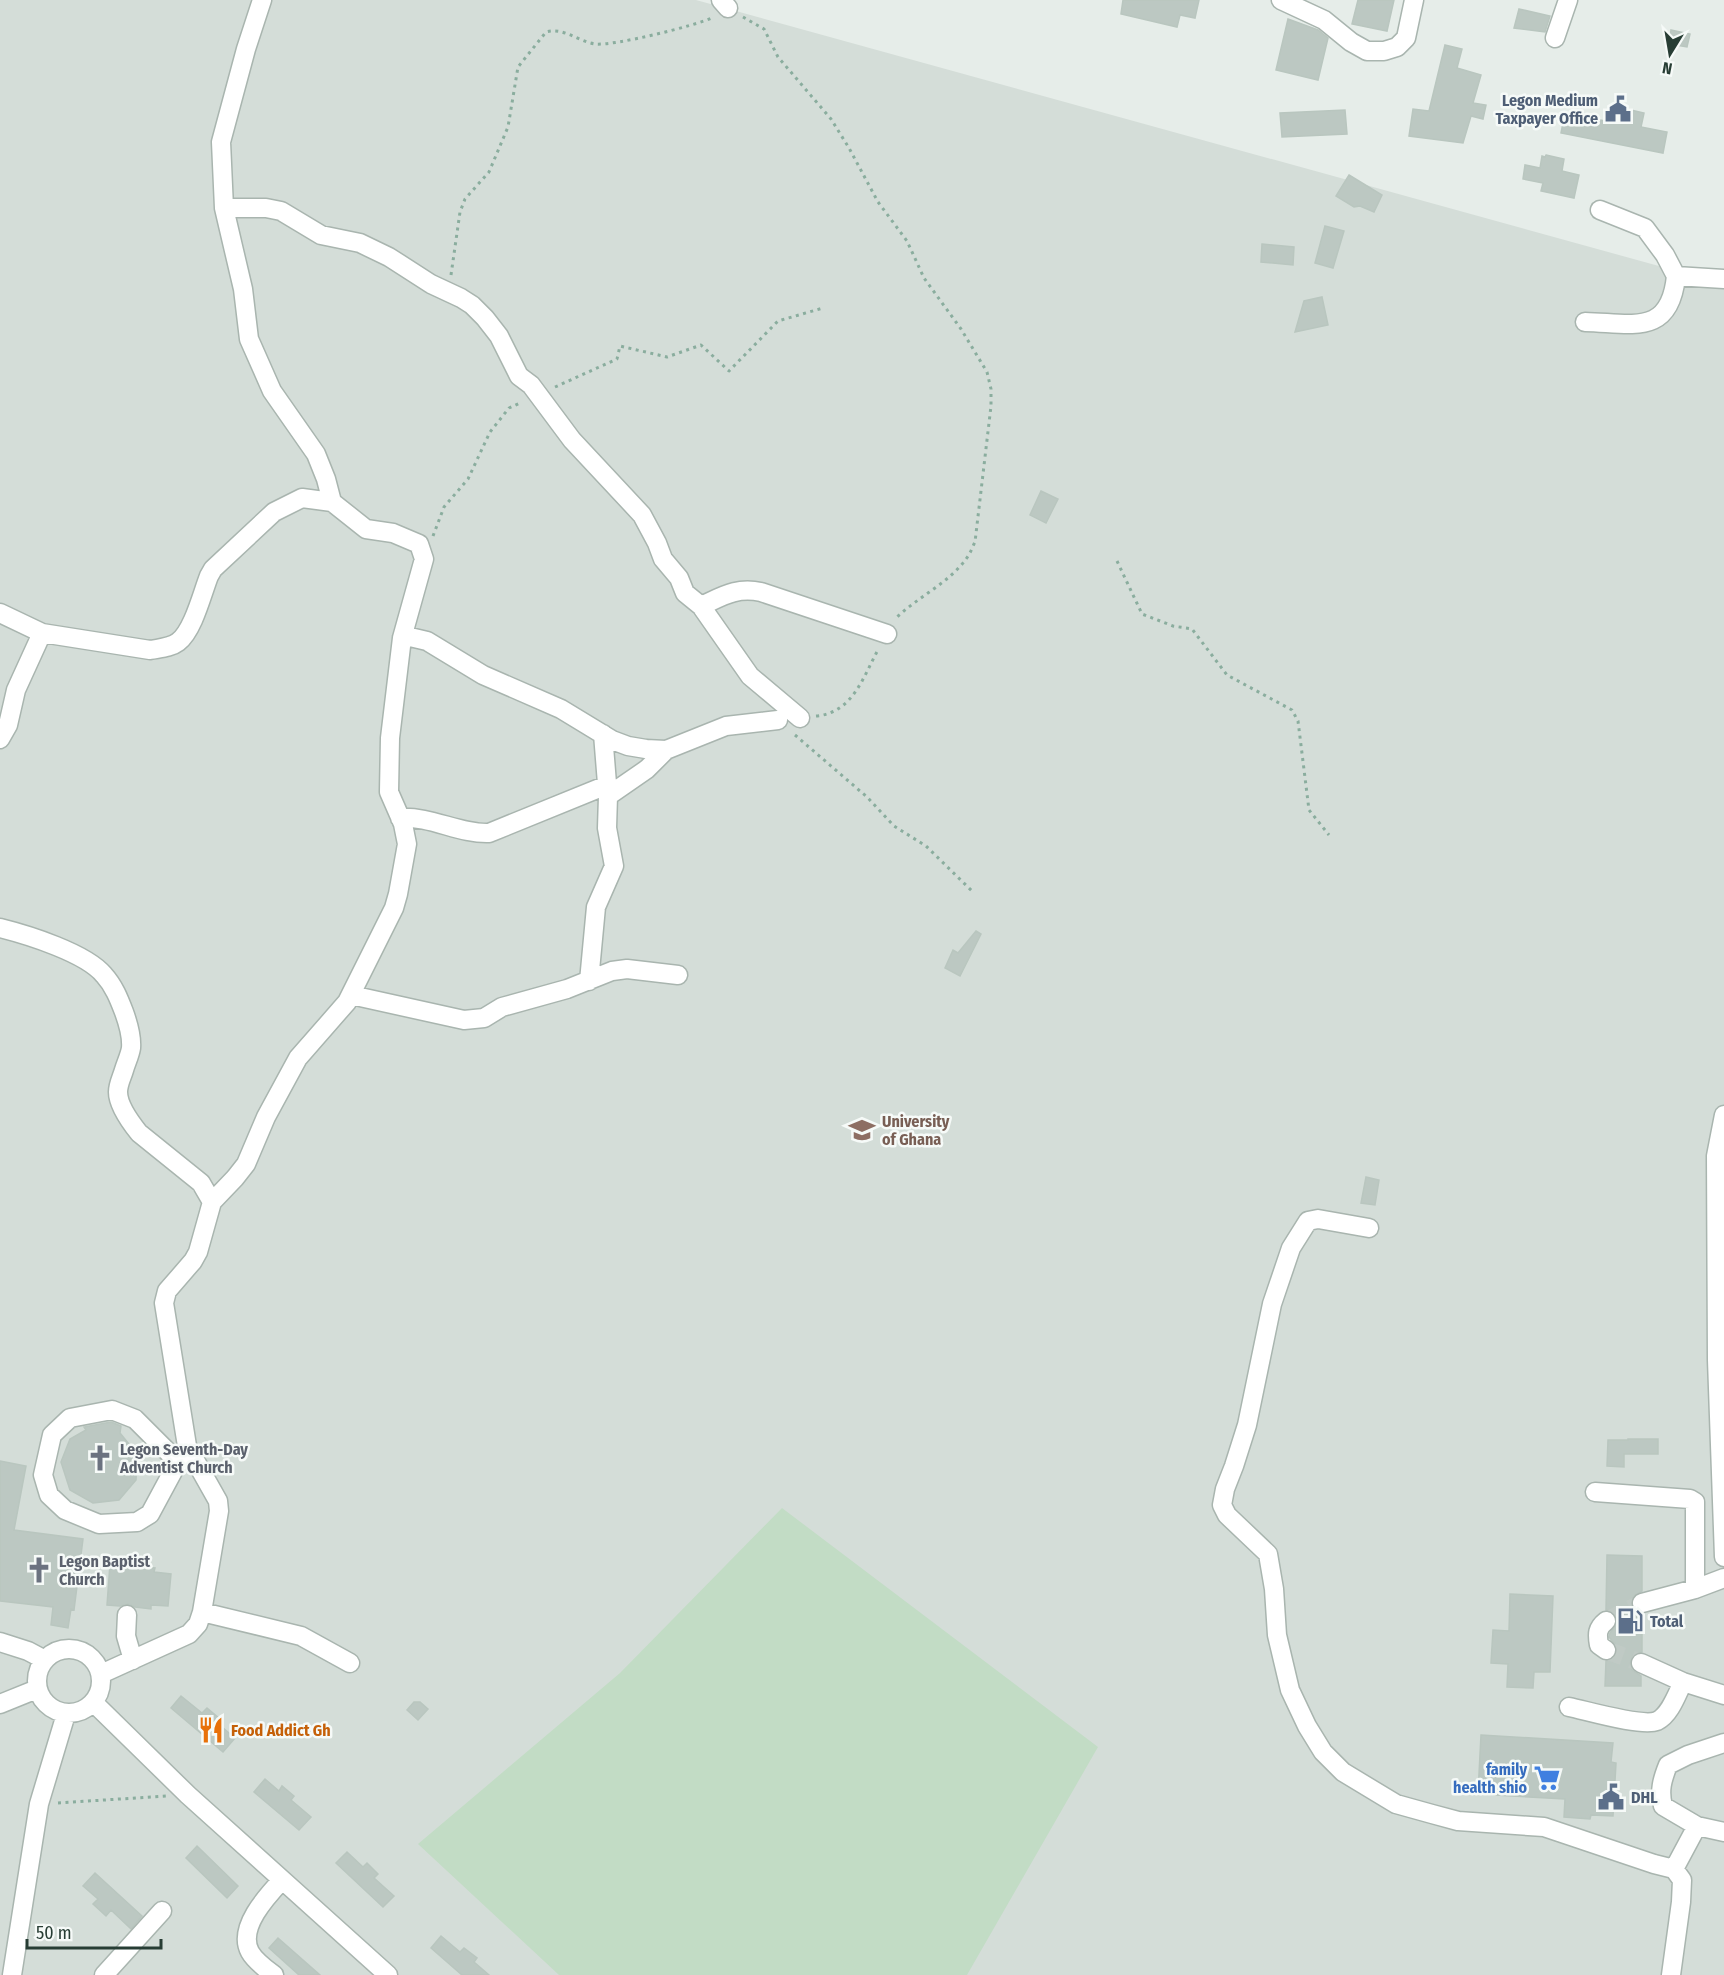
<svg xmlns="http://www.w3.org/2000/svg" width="1724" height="1975" font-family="'Fira Sans Condensed',sans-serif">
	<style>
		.built { fill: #d4ddd8 }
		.green { fill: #c2dcc5 }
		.building { fill: #bcc8c2; stroke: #b9c6bf; stroke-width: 1.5 }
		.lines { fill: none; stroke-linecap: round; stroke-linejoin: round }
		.minor-tunnel { stroke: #c0cac5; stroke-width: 18; stroke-dasharray: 18 9; stroke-linecap: butt }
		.minor-casing { stroke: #a9b5af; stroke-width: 21 }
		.path { stroke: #8aad9e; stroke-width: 3; stroke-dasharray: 3 4.5; stroke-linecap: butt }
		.minor { stroke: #fff; stroke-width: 18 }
		.labels { text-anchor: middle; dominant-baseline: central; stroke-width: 5; stroke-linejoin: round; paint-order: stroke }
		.service-label { font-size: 16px; font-weight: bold; fill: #4e5e75; stroke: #f6faf8; text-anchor: start }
		.education-label { font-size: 16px; font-weight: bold; fill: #785e54; stroke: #f6faf8; text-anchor: start }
		.worship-label { font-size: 16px; font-weight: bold; fill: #5b616d; stroke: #f6faf8; text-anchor: start }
		.food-label { font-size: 16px; font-weight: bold; fill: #c56008; stroke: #f6faf8; text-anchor: start }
		.shop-label { font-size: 16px; font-weight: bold; fill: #366cbe; stroke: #f6faf8; text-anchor: end }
	</style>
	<rect width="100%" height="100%" fill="#e6ede9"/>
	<path class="built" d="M 0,0 L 696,0 L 1724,284 L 1724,1975 L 0,1975 Z"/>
	<path class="green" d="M 782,1508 L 1098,1747 L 967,1975 L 559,1975 L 418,1844 L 620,1673 Z"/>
	<path class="building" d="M 1123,0 L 1199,0 L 1195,18 L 1180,15 L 1177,27 L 1121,14 Z
		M 1358,0 L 1394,0 L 1387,31 L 1352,24 Z
		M 1519,9 L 1550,16 L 1545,32 L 1514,28 Z
		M 1288,19 L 1318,30 L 1328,38 L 1318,80 L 1276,70 Z
		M 1671,30 L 1690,34 L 1687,47 L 1669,44 Z
		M 1445,45 L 1462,49 L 1457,68 L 1481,75 L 1473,103 L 1486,105 L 1483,119 L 1471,116 L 1463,143 L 1409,136 L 1413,109 L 1429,111 Z
		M 1618,107 L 1644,113 L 1641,127 L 1667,132 L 1663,153 L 1561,133 L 1565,113 L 1615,123 Z
		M 1345,110 L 1347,134 L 1282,137 L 1280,113 Z
		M 1546,155 L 1564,159 L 1562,171 L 1579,175 L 1574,198 L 1541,191 L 1543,183 L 1523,179 L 1525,165 L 1540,168 L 1542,156 L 1545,157 Z
		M 1349,175 L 1382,195 L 1374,212 L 1360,206 L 1354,207 L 1336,196 Z
		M 1325,226 L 1344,231 L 1333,268 L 1315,263 Z
		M 1262,244 L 1294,247 L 1293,265 L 1261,262 Z
		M 1322,297 L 1328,325 L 1295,332 L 1304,301 Z
		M 1041,491 L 1058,499 L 1046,523 L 1030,515 Z
		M 976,931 L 981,934 L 960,976 L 945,968 L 953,950 L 958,953 Z
		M 1366,1177 L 1379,1180 L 1375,1205 L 1361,1203 Z
		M 111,1422 L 121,1426 L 120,1433 L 137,1454 L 136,1480 L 119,1500 L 93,1503 L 70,1490 L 61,1462 L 70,1439 L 86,1430 L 84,1427 Z
		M 1628,1439 L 1658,1439 L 1658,1454 L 1624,1454 L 1624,1467 L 1607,1466 L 1608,1440 L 1628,1440 Z
		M 0,1461 L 26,1466 L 14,1530 L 83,1539 L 74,1610 L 71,1609 L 68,1628 L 51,1625 L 53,1607 L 0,1601 Z
		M 1607,1555 L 1642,1556 L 1642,1591 L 1635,1595 L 1631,1601 L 1634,1610 L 1642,1614 L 1642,1652 L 1634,1654 L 1630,1664 L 1632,1670 L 1641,1676 L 1641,1686 L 1605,1686 L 1606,1661 L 1615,1657 L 1617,1650 L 1616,1645 L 1609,1637 L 1610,1633 L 1616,1625 L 1617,1618 L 1614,1613 L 1606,1610 Z
		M 110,1564 L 155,1568 L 154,1572 L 171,1574 L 168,1606 L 151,1605 L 151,1609 L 135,1607 L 128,1604 L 120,1606 L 107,1605 Z
		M 1510,1594 L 1553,1596 L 1550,1672 L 1534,1672 L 1533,1688 L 1507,1687 L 1508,1664 L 1491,1663 L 1493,1630 L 1509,1631 Z
		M 181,1696 L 202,1713 L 207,1708 L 219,1718 L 216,1722 L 235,1738 L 223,1752 L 171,1708 Z
		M 414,1702 L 420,1702 L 428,1709 L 418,1720 L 407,1710 Z
		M 1481,1735 L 1613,1743 L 1611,1762 L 1616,1763 L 1613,1816 L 1591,1815 L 1590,1819 L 1564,1817 L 1565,1799 L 1478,1794 Z
		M 265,1779 L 279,1791 L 282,1786 L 294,1796 L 291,1800 L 311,1817 L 299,1830 L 254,1792 Z
		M 197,1846 L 238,1886 L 227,1898 L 186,1858 Z
		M 347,1852 L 363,1867 L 367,1863 L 378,1874 L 374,1878 L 394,1896 L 383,1907 L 336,1863 Z
		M 95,1873 L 142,1916 L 131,1929 L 111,1910 L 106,1916 L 93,1904 L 98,1899 L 83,1886 Z
		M 441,1936 L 460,1952 L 464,1948 L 477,1958 L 474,1962 L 489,1975 L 462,1975 L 431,1948 Z
		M 278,1938 L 320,1975 L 299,1975 L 269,1948 Z"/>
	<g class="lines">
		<path class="minor-tunnel" d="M 1606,1621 L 1642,1603
			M 1606,1650 L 1641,1663"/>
		<g class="minor-casing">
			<path id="minor" d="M 721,0 L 728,8
				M 1281,0 L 1324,20 L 1351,42 L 1367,51 L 1384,51 L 1397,47 L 1406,38 L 1414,0
				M 1555,38 L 1568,0
				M 224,208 L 266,208 L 281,211 L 321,235 L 360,243 L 389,257 L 431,284 L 461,298 L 472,305 L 485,318 L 499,336 L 519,376 L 531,385 L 572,440 L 642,515 L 657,543 L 663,559 L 679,578 L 685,593 L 701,606 L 750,676 L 800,718
				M 1600,210 L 1645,228 L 1665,255 L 1676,276
				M 1585,322 C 1632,323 1670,337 1676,276 L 1724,279
				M 701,606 C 723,596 736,587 761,592 L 887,634
				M 0,613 L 42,633 L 150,650 C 160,648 170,648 178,642 C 193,631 202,594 209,576 L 213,569 L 274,512 L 302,498 L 332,502
				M 402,638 L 410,637 L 427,641 L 483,675 L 561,709 L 612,740 L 628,746 L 646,749 L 666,750 L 726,726 L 778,720
				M 0,739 L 8,725 L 16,690 L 42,633
				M 608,796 L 647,769 L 666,750
				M 400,818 C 431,816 459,834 489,833 L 607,785
				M 0,928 C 28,935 86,953 104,975 C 114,986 119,999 124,1012 C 128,1023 132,1036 131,1048 C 130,1055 126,1063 124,1070 C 122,1077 118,1084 118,1092 C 118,1105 131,1123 139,1133 L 201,1183 L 212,1202
				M 589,981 L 596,907 L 614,866 L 607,828 L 608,796 L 603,734
				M 351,995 L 464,1020 L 484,1018 L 502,1007 L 567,989 L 612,971 L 627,969 L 678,975
				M 1724,1115 L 1716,1156 L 1717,1360 L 1724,1557
				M 1369,1228 L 1318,1219 L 1308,1221 L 1291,1248 L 1272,1304 L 1247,1425 L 1234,1466 L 1225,1489 L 1222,1505 L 1227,1515 L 1268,1554 L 1274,1589 L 1277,1635 L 1290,1690 L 1307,1726 L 1323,1752 L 1343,1772 L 1396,1804 L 1432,1814 L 1458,1821 L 1544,1827 L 1654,1864 L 1674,1869 L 1682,1880 L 1681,1902 L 1671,1975
				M 178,1462 L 150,1514 L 137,1522 L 99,1524 L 65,1510 L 49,1495 L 43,1475 L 52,1435 L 70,1418 L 112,1410 L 135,1419 L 178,1462 L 193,1457
				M 1595,1492 L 1690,1499 L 1695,1502 L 1695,1589
				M 1642,1603 L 1695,1589 L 1724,1578
				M 202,1612 L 301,1636 L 350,1663
				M 127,1615 L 126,1636 L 133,1660
				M 0,1642 L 28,1651 L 45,1660
				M37 1681a32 32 0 1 1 64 0a32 32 0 1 1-64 0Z
				M 1606,1650 L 1599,1645 C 1597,1634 1597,1628 1606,1621
				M 1641,1663 L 1683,1682 L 1724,1695
				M 101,1674 L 189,1634 L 198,1624 L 202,1612 L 219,1511 L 218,1501 L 187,1446 L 164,1303 L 167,1291 L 193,1261 L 198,1252 L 212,1202 L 235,1178 L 246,1164 L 266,1117 L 298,1058 L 347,1002 L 394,908 L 398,894 L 407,844 L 403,824 L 389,792 L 390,738 L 402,638 L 424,559 L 419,544 L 393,533 L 366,529 L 332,502 L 326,479 L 316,454 L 272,391 L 249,339 L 243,289 L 224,208 L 221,142 L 246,49 L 262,0
				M 94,1703 L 188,1795 L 388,1975
				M 0,1704 L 37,1689
				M 1569,1707 C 1588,1711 1642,1727 1657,1721 C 1670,1715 1677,1694 1683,1682
				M 1724,1743 L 1688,1755 L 1668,1765 C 1662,1780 1659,1791 1663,1806 L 1697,1826 L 1724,1832
				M 1674,1869 L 1697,1826
				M 12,1975 L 39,1804 L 66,1714
				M 104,1975 L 162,1911
				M 274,1975 C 266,1969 255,1961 250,1952 C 237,1928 267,1896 282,1880"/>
		</g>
		<path class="path" d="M 743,17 L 764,29 L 778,57 L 831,119 L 849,148 L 878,202 L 907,241 L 924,278 L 961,329 L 987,372 L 991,389 L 991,406 L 975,542 C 972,548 970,554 966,559 C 949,583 916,598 895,619
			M 451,275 L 460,212 L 465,199 L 489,172 L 508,127 L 518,67 L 546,32 C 564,27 577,41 595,44 C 614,46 695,26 714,17
			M 555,387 L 617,359 L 620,346 L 667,357 L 701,345 L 729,371 L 778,321 L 823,308
			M 433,536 L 444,507 L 468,479 L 490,432 L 509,408 L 522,402
			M 1117,561 L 1142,614 L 1173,626 L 1192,629 L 1227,675 L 1292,710 L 1298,721 L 1309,810 L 1329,835
			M 816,716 C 853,713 863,677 879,648
			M 795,735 L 867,797 L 894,826 L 926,846 L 973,892
			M 58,1803 L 166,1796"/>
		<use href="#minor" class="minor"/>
	</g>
	<defs>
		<g id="civic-bare" transform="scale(2.07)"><path d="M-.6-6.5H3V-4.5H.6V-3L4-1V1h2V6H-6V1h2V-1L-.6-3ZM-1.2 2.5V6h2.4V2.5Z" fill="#5c6f8a" stroke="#f6faf8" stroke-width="2.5" paint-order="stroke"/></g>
		<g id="university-bare" transform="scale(2.07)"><path d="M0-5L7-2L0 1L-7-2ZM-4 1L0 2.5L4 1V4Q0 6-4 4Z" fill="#8d6e63" stroke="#f6faf8" stroke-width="2.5" paint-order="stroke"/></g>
		<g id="church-bare" transform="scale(2.07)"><path d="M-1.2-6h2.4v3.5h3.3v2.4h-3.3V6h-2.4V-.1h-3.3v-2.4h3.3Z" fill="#6b7280" stroke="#f6faf8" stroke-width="2.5" paint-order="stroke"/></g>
		<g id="fuel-bare" transform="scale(2.07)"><path d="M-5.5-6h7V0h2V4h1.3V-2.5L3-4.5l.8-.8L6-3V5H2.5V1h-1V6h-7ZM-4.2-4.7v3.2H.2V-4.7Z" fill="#5c6f8a" stroke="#f6faf8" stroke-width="2.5" paint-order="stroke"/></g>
		<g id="restaurant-bare" transform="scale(2.07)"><path d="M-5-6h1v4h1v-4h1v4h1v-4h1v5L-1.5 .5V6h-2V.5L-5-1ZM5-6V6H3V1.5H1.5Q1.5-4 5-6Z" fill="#e8710a" stroke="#f6faf8" stroke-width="2.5" paint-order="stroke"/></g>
		<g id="supermarket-bare" transform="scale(2.07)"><path d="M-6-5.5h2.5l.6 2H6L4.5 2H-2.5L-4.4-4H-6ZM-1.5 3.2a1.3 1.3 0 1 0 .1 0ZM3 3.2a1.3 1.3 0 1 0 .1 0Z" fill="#3f7fe0" stroke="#f6faf8" stroke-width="2.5" paint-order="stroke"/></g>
	</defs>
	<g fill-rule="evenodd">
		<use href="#civic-bare" x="1618" y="109"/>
		<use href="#university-bare" x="862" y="1130"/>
		<use href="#church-bare" x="100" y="1458"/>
		<use href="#church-bare" x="39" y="1570"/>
		<use href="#fuel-bare" x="1630" y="1621"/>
		<use href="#restaurant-bare" x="211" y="1730"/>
		<use href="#supermarket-bare" x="1547" y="1778"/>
		<use href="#civic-bare" x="1611" y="1797"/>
	</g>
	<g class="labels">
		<g class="service-label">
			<text x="1598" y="100" text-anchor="end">Legon Medium<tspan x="1598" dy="18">Taxpayer Office</tspan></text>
			<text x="1650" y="1621">Total</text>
			<text x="1631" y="1797">DHL</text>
		</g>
		<g class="education-label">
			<text x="882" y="1121">University<tspan x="882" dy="18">of Ghana</tspan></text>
		</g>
		<g class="worship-label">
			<text x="120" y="1449">Legon Seventh-Day<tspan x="120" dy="18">Adventist Church</tspan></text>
			<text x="59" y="1561">Legon Baptist<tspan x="59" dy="18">Church</tspan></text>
		</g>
		<g class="food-label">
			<text x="231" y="1730">Food Addict Gh</text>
		</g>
		<g class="shop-label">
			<text x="1527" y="1769">family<tspan x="1527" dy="18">health shio</tspan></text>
		</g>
	</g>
	<g transform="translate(1670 54) rotate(191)" stroke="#f6faf8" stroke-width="4.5" paint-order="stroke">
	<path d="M0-4.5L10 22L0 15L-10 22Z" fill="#273d34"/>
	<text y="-9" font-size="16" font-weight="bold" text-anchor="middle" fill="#273d34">N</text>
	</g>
	<path d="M27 1939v9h134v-9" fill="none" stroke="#273d34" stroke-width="3"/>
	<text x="36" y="1939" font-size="18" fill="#273d34" stroke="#f6faf8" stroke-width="4.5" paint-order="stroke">50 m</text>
</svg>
